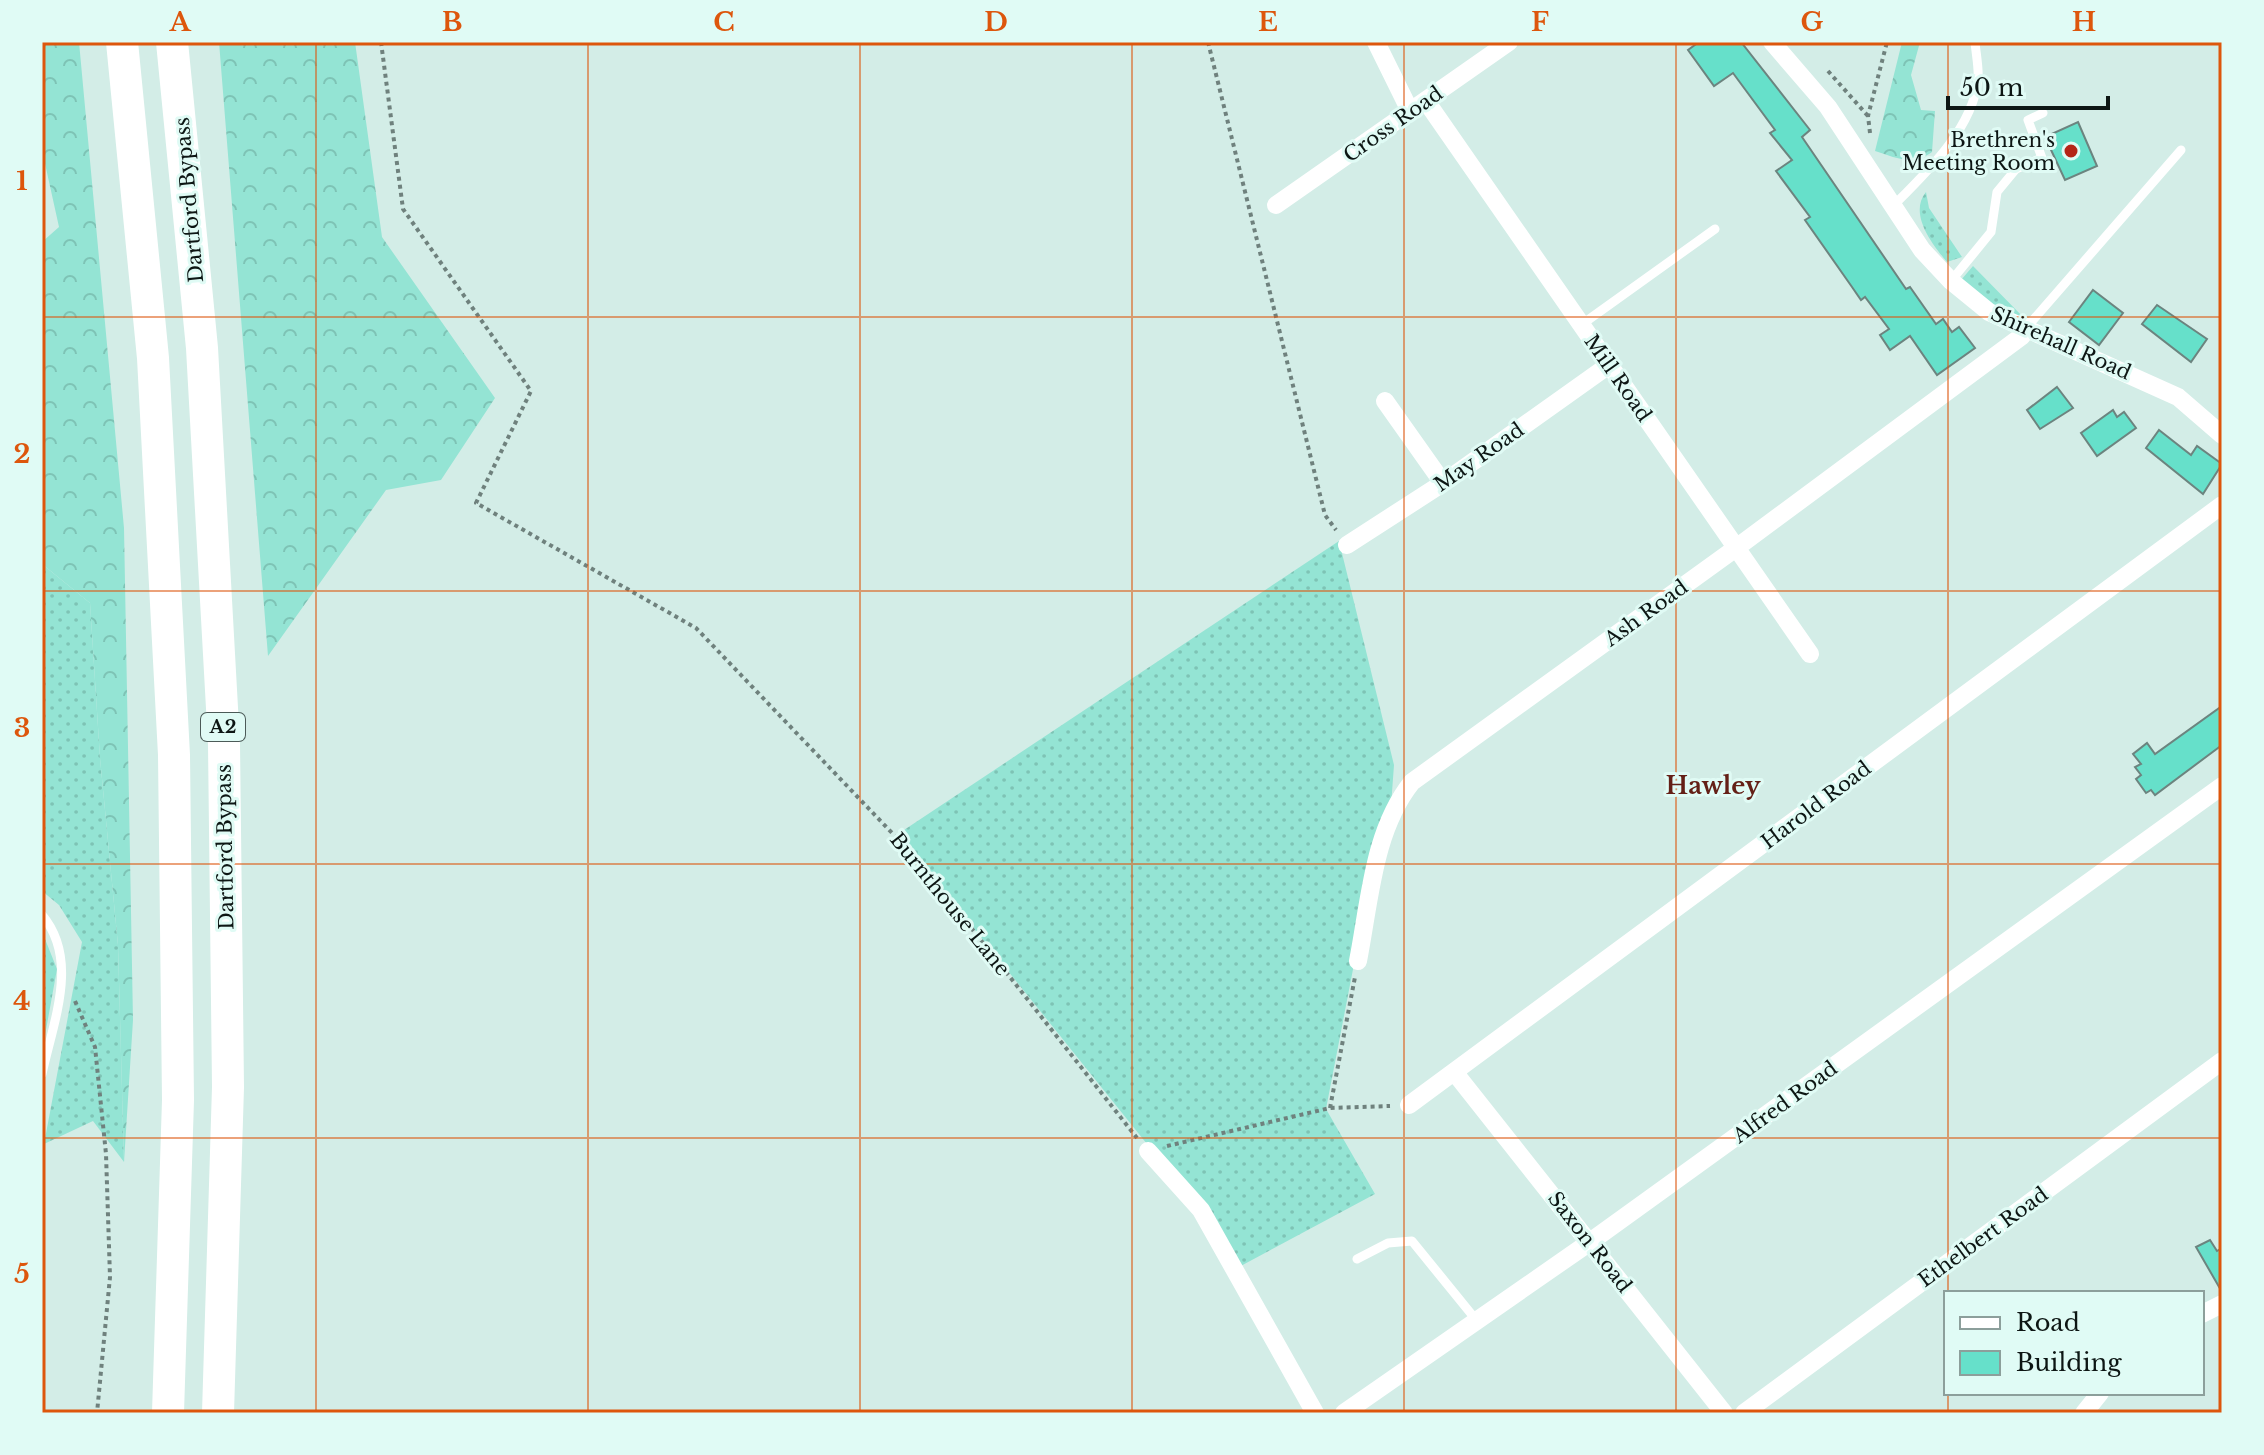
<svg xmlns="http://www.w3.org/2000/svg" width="2264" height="1455" font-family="'Libre Baskerville',serif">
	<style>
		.grass { fill: url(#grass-dots) }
		.forest { fill: url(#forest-crowns) }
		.building { fill: #66e0ca; stroke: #6c847f; stroke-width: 2 }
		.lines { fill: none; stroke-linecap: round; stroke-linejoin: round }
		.path { stroke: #6f817d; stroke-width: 4; stroke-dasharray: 4 4; stroke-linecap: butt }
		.lane { stroke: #fff; stroke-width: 9 }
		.street { stroke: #fff; stroke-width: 18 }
		.highway { stroke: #fff; stroke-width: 32 }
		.grid { fill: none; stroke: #dd560c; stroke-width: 2; stroke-opacity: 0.55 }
		.poi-dot { fill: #b42517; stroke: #e0fbf5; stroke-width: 3 }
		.labels { text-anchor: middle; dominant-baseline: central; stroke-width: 6; stroke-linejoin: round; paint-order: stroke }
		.shield { fill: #e0fbf5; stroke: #4c5b58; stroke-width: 2 }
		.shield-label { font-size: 18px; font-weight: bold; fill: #0d1614 }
		.street-label { font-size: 20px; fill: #0d1614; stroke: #e0fbf5 }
		.poi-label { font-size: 20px; fill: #0d1614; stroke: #e0fbf5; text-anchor: end }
		.quarter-label { font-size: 24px; font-weight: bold; fill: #642017; stroke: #e0fbf5 }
		.neatline { fill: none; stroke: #dd560c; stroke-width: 3 }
		.grid-label { font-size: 26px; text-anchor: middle; font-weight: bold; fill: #dd560c }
	</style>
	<defs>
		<pattern id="grass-dots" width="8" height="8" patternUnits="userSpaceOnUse" patternTransform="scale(2)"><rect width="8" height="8" fill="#94e4d4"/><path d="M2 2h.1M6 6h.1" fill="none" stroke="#7ec3b5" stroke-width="1.8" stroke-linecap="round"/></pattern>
		<pattern id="forest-crowns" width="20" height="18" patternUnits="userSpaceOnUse" patternTransform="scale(2)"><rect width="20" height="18" fill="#94e4d4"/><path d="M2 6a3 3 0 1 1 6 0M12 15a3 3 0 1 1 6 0" fill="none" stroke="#7ec3b5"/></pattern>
	</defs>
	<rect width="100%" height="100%" fill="#d3ede7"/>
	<path class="grass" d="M 1926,192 L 1929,208 L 1962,257 L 1947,262 C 1933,245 1908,214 1926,192 Z
		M 1973,266 L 2027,321 L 2021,327 L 1961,280 Z
		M 1339,541 L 1394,765 L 1391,806 L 1378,840 L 1326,1109 L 1375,1194 L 1237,1268 L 1155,1154 L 898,834 Z
		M 42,564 L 90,603 L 100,758 L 118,945 L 124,1162 L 93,1121 L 44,1144 L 82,942 L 59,905 L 42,891 Z
		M 43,934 L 57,969 L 42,1052 L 42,935 Z"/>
	<path class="forest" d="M 42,42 L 79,42 L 124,528 L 133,1020 L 124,1162 L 118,945 L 100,758 L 90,603 L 42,564 L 42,242 L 59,227 L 42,150 Z
		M 219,42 L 355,42 L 382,237 L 495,398 L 441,480 L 386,490 L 268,656 Z
		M 1902,42 L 1920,42 L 1911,75 L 1921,110 L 1935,111 L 1932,152 C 1913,166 1896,158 1875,151 Z"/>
	<path class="building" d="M 1699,42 L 1741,42 L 1810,130 L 1802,137 L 1906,289 L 1910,287 L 1936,324 L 1943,319 L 1952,332 L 1959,327 L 1975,348 L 1937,375 L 1910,336 L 1890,350 L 1880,335 L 1889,329 L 1865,297 L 1861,300 L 1852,287 L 1805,220 L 1810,217 L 1776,171 L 1792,160 L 1770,133 L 1775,130 L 1733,73 L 1714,86 L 1688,50 Z
		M 2078,122 L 2097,166 L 2065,180 L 2045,137 Z
		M 2093,290 L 2123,313 L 2099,345 L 2069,322 Z
		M 2157,305 L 2207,339 L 2191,362 L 2142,324 Z
		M 2057,387 L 2073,408 L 2040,429 L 2027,410 Z
		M 2113,410 L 2117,417 L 2124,412 L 2136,428 L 2097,456 L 2081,433 Z
		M 2159,430 L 2191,455 L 2197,446 L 2222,464 L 2203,494 L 2146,448 Z
		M 2222,706 L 2222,745 L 2155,795 L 2151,790 L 2146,793 L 2136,779 L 2141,775 L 2135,767 L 2141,764 L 2133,754 L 2147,743 L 2155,754 Z
		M 2210,1240 L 2217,1251 L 2222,1248 L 2222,1292 L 2196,1247 Z"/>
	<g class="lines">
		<path class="path" d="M 381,42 L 403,209 L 531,391 L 476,503 L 696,628 L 916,858 L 1137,1138
			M 1208,42 L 1325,515 L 1336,530
			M 1828,71 L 1868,116
			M 1870,133 L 1868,116 L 1887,42
			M 75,1001 L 95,1047 L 106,1154 L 110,1277 L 97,1413
			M 1330,1108 L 1355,977
			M 1167,1146 L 1330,1108 L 1390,1106"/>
		<path class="lane" d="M 1892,207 C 1925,174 1973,129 1978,79 C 1979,68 1976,54 1975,42
			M 1951,281 L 1991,232 L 1997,192 L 2016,169 L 2042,158 L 2028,120 L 2043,113
			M 1581,325 L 1715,229
			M 2027,327 L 2181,150
			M 42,915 C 80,960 53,1022 42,1074
			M 1357,1259 L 1388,1243 L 1412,1241 L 1477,1321"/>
		<path class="street" d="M 1376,42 L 1410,111
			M 1772,42 L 1828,107 L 1922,250 L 1951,281 L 1989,312 L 2178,397 L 2222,435
			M 1426,101 L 1810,654
			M 1276,205 L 1509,42
			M 1385,401 L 1443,483
			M 1347,545 L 1443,483 L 1609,365
			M 1358,961 C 1370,900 1373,831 1412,782 L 1736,548 L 2022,336 L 2027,327
			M 1455,1073 L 1724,1413
			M 1409,1105 L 2222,505
			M 1148,1151 L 1201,1210 L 1315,1413
			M 2202,1314 L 2222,1304
			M 1344,1413 L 1590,1242 L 2222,786
			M 1744,1413 L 2222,1061
			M 2084,1413 L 2100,1393"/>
		<path class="highway" d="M 122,42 L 153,358 L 174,755 L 178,1100 L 168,1413
			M 172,42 L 202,348 L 224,744 L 228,1087 L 218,1413"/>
	</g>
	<path class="grid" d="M 316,42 L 316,1413M 588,42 L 588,1413M 860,42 L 860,1413M 1132,42 L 1132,1413M 1404,42 L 1404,1413M 1676,42 L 1676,1413M 1948,42 L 1948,1293M 42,317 L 2222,317M 42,591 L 2222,591M 42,864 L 2222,864M 42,1138 L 2222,1138M 1948,1393 L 1948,1413"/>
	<circle class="poi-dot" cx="2071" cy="151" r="8"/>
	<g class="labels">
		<rect class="shield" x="201" y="713" width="44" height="28" rx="6"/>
		<g class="shield-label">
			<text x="223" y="727">A2</text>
		</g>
		<g class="street-label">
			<text transform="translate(1393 124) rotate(-35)">Cross Road</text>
			<text transform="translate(189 200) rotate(-95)">Dartford Bypass</text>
			<text transform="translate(2061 343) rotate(24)">Shirehall Road</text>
			<text transform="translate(1618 378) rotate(55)">Mill Road</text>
			<text transform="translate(1479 457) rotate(-35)">May Road</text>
			<text transform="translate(1646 613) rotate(-36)">Ash Road</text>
			<text transform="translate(1816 805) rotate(-37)">Harold Road</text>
			<text transform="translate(225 847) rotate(-91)">Dartford Bypass</text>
			<text transform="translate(950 904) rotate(51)">Burnthouse Lane</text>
			<text transform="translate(1785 1102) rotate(-36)">Alfred Road</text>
			<text transform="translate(1983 1237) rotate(-36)">Ethelbert Road</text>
			<text transform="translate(1590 1242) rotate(52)">Saxon Road</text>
		</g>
		<g class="poi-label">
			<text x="2055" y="140">Brethren's<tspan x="2055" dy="23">Meeting Room</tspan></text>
		</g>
		<g class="quarter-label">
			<text x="1713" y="785">Hawley</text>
		</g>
	</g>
	<rect width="2264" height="1455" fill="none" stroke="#e0fbf5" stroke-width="88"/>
	<rect x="1944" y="1291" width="260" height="104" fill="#e0fbf5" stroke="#8c9f9b" stroke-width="2"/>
	<rect x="1960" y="1317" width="40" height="12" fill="#ffffff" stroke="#8c9f9b" stroke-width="2"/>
	<text x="2016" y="1331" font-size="24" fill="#0d1614">Road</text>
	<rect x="1960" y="1351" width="40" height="24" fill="#66e0ca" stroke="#8c9f9b" stroke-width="2"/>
	<text x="2016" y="1371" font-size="24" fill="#0d1614">Building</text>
	<path d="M1948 96v12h160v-12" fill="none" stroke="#0d1614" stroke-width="4"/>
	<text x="1960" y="96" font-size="24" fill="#0d1614" stroke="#e0fbf5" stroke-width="6" paint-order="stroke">50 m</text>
	<rect x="44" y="44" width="2176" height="1367" class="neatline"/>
	<g class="grid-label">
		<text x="180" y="31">A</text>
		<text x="452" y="31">B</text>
		<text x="724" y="31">C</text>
		<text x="996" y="31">D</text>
		<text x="1268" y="31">E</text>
		<text x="1540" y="31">F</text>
		<text x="1812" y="31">G</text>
		<text x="2084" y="31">H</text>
		<text x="22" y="190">1</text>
		<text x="22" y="463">2</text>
		<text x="22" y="737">3</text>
		<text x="22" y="1010">4</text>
		<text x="22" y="1283">5</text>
	</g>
</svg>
